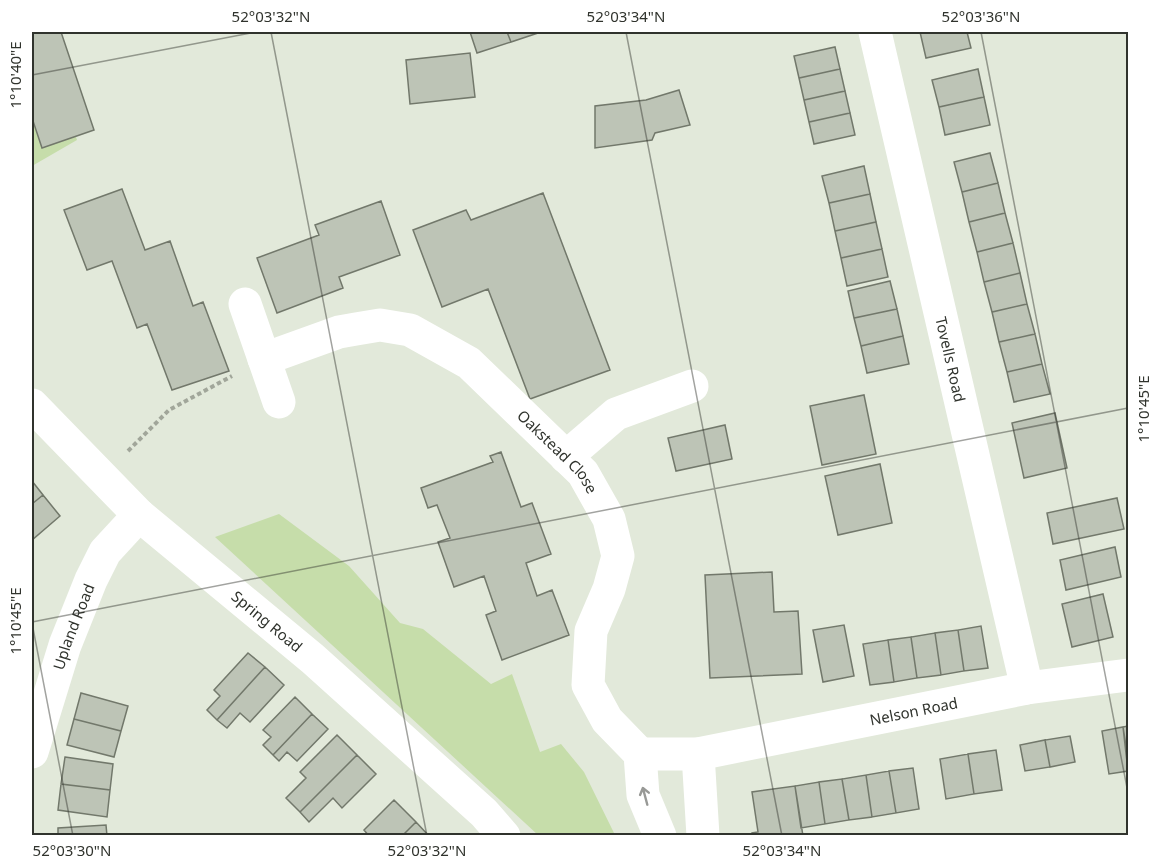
<svg xmlns="http://www.w3.org/2000/svg" width="1160" height="867" font-family="'Noto Sans',sans-serif">
	<style>
		.green { fill: #c6ddaa }
		.building { fill: #bdc4b6; stroke: #72786b; stroke-width: 1.5 }
		.lines { fill: none; stroke-linecap: round; stroke-linejoin: round }
		.path { stroke: #a1a69a; stroke-width: 4; stroke-dasharray: 4.5 3; stroke-linecap: butt }
		.minor { stroke: #fff; stroke-width: 33 }
		.oneway { stroke: #989996 }
		.ticks { fill: none; stroke: #30332d; stroke-width: 1.5; stroke-opacity: 0.45 }
		.labels { text-anchor: middle; dominant-baseline: central; stroke-width: 4.5; stroke-linejoin: round; paint-order: stroke }
		.street-label { font-size: 15px; fill: #30332d; stroke: #fff }
		.neatline { fill: none; stroke: #30332d; stroke-width: 2 }
		.ticks-label { font-size: 15px; text-anchor: middle; fill: #30332d }
	</style>
	<rect width="100%" height="100%" fill="#e2e9da"/>
	<path class="green" d="M 32,116 L 75,134 L 77,140 L 32,166 Z
		M 279,514 L 349,566 L 400,623 L 423,629 L 491,684 L 512,674 L 540,752 L 561,744 L 584,772 L 615,835 L 538,835 L 215,537 Z"/>
	<path class="building" d="M 32,32 L 61,32 L 94,130 L 42,148 L 32,118 Z
		M 470,32 L 507,32 L 511,42 L 477,53 Z
		M 507,32 L 541,32 L 511,42 Z
		M 920,32 L 967,32 L 971,48 L 926,58 Z
		M 835,47 L 840,69 L 799,78 L 794,56 Z
		M 470,53 L 475,97 L 410,104 L 406,60 Z
		M 840,69 L 845,91 L 804,100 L 799,78 Z
		M 978,69 L 984,97 L 939,107 L 932,80 Z
		M 679,90 L 690,125 L 655,133 L 652,140 L 595,148 L 595,106 L 646,100 Z
		M 845,91 L 850,113 L 809,122 L 804,100 Z
		M 984,97 L 990,125 L 945,135 L 939,107 Z
		M 850,113 L 855,135 L 814,144 L 809,122 Z
		M 990,153 L 998,183 L 962,192 L 954,162 Z
		M 864,166 L 870,194 L 829,203 L 822,176 Z
		M 998,183 L 1005,213 L 969,222 L 962,192 Z
		M 122,189 L 145,250 L 170,241 L 193,306 L 203,302 L 229,371 L 172,390 L 147,324 L 137,328 L 112,261 L 87,270 L 64,210 Z
		M 543,193 L 610,370 L 530,399 L 488,289 L 442,307 L 413,230 L 466,210 L 471,220 Z
		M 870,194 L 876,222 L 835,231 L 829,203 Z
		M 381,201 L 400,255 L 339,277 L 343,288 L 277,313 L 257,258 L 319,235 L 315,225 Z
		M 1005,213 L 1013,243 L 977,252 L 969,222 Z
		M 876,222 L 882,249 L 841,258 L 835,231 Z
		M 1013,243 L 1020,273 L 984,282 L 977,252 Z
		M 882,249 L 888,277 L 847,286 L 841,258 Z
		M 1020,273 L 1027,304 L 992,312 L 984,282 Z
		M 890,281 L 897,309 L 854,318 L 848,291 Z
		M 1027,304 L 1035,334 L 999,342 L 992,312 Z
		M 897,309 L 903,336 L 861,346 L 854,318 Z
		M 1035,334 L 1042,364 L 1007,372 L 999,342 Z
		M 903,336 L 909,364 L 867,373 L 861,346 Z
		M 1042,364 L 1050,394 L 1014,402 L 1007,372 Z
		M 864,395 L 876,454 L 822,465 L 810,406 Z
		M 1055,413 L 1067,468 L 1024,478 L 1012,423 Z
		M 725,425 L 732,459 L 676,471 L 668,438 Z
		M 501,452 L 521,507 L 532,503 L 551,554 L 526,563 L 537,596 L 552,590 L 569,635 L 502,660 L 486,615 L 496,611 L 484,576 L 454,587 L 438,542 L 450,538 L 437,505 L 428,508 L 421,488 L 493,462 L 490,456 Z
		M 880,464 L 892,523 L 838,535 L 825,476 Z
		M 32,481 L 43,495 L 32,504 Z
		M 43,495 L 60,516 L 32,540 L 32,504 Z
		M 1117,498 L 1124,529 L 1053,544 L 1047,513 Z
		M 1115,547 L 1121,577 L 1066,590 L 1060,560 Z
		M 772,572 L 774,612 L 798,611 L 802,674 L 710,678 L 705,575 Z
		M 1103,594 L 1113,637 L 1072,647 L 1062,604 Z
		M 844,625 L 854,676 L 823,682 L 813,630 Z
		M 981,626 L 988,668 L 964,671 L 958,630 Z
		M 958,630 L 964,671 L 941,675 L 935,633 Z
		M 935,633 L 941,675 L 917,678 L 911,637 Z
		M 911,637 L 917,678 L 894,682 L 888,640 Z
		M 888,640 L 894,682 L 870,685 L 863,644 Z
		M 248,653 L 265,667 L 217,720 L 207,710 L 220,696 L 214,690 Z
		M 265,667 L 284,685 L 250,722 L 240,713 L 227,728 L 217,720 Z
		M 81,693 L 128,706 L 121,731 L 74,719 Z
		M 295,697 L 312,714 L 273,755 L 263,745 L 271,737 L 263,730 Z
		M 312,714 L 328,729 L 297,761 L 287,752 L 279,761 L 273,755 Z
		M 74,719 L 121,731 L 114,757 L 67,745 Z
		M 1128,726 L 1128,758 L 1123,727 Z
		M 1123,727 L 1128,771 L 1109,774 L 1102,731 Z
		M 337,735 L 357,755 L 300,812 L 286,798 L 306,778 L 300,772 Z
		M 1070,736 L 1075,762 L 1050,767 L 1045,740 Z
		M 1045,740 L 1050,767 L 1025,771 L 1020,745 Z
		M 996,750 L 1002,790 L 974,794 L 968,754 Z
		M 968,754 L 974,794 L 946,799 L 940,759 Z
		M 357,755 L 376,774 L 342,808 L 333,798 L 309,822 L 300,812 Z
		M 65,757 L 113,764 L 110,790 L 61,784 Z
		M 913,768 L 919,809 L 896,813 L 889,771 Z
		M 889,771 L 896,813 L 872,817 L 866,775 Z
		M 866,775 L 872,817 L 849,820 L 842,779 Z
		M 842,779 L 849,820 L 825,824 L 819,782 Z
		M 819,782 L 825,824 L 801,828 L 795,786 Z
		M 61,784 L 110,790 L 107,817 L 58,810 Z
		M 795,786 L 803,836 L 752,836 L 752,833 L 758,832 L 752,792 Z
		M 394,800 L 416,822 L 402,836 L 369,836 L 364,830 Z
		M 416,822 L 429,836 L 402,836 Z
		M 106,825 L 107,836 L 58,836 L 58,828 Z"/>
	<g class="lines">
		<path class="path" d="M 128,451 L 169,410 L 232,376"/>
		<g class="minor">
			<path id="s1" d="M 875,32 L 1027,688"/>
			<path d="M 245,304 L 279,402"/>
			<path id="s2" d="M 264,359 L 339,332 L 356,329 L 380,325 L 410,330 L 469,363 L 583,473 L 609,519 L 618,556 L 609,589 L 591,631 L 588,685 L 607,720 L 640,754"/>
			<path id="s3" d="M 32,405 L 139,515 L 313,659 L 484,813 L 504,836"/>
			<path d="M 566,457 L 616,414 L 692,386"/>
			<path id="s4" d="M 32,752 L 65,645 L 91,580 L 105,552 L 139,515"/>
			<path id="s5" d="M 640,754 L 698,754 L 1027,688 L 1128,675"/>
			<path d="M 640,754 L 643,795 L 660,836"/>
			<path d="M 698,754 L 703,836"/>
		</g>
	</g>
	<defs><path id="oneway-shaft" d="M-6 0H5M1.5-3L5.5 0L1.5 3" fill="none" stroke-width="1.6" stroke-linecap="round" stroke-linejoin="round" transform="scale(1.5)"/></defs>
	<use class="oneway" href="#oneway-shaft" transform="translate(645 796) rotate(-105)"/>
	<path class="ticks" d="M 271,32 L 427,836M 626,32 L 782,836M 981,32 L 1128,793M 32,75 L 256,32M 32,622 L 1128,408M 32,623 L 73,836"/>
	<g class="labels">
		<g class="street-label">
			<text stroke="none"><textPath href="#s1" startOffset="336">Tovells Road</textPath></text>
			<text stroke="none"><textPath href="#s2" startOffset="345">Oakstead Close</textPath></text>
			<text stroke="none"><textPath href="#s3" startOffset="320">Spring Road</textPath></text>
			<text stroke="none"><textPath href="#s4" startOffset="132">Upland Road</textPath></text>
			<text stroke="none"><textPath href="#s5" startOffset="278">Nelson Road</textPath></text>
		</g>
	</g>
	<rect width="1160" height="867" fill="none" stroke="#ffffff" stroke-width="66"/>
	<rect x="33" y="33" width="1094" height="801" class="neatline"/>
	<g class="ticks-label">
		<text x="271" y="22">52°03'32"N</text>
		<text x="626" y="22">52°03'34"N</text>
		<text x="981" y="22">52°03'36"N</text>
		<text transform="translate(16 75) rotate(-90)" y="5">1°10'40"E</text>
		<text transform="translate(1144 409) rotate(-90)" y="5">1°10'45"E</text>
		<text transform="translate(16 621) rotate(-90)" y="5">1°10'45"E</text>
		<text x="72" y="856">52°03'30"N</text>
		<text x="427" y="856">52°03'32"N</text>
		<text x="782" y="856">52°03'34"N</text>
	</g>
</svg>
